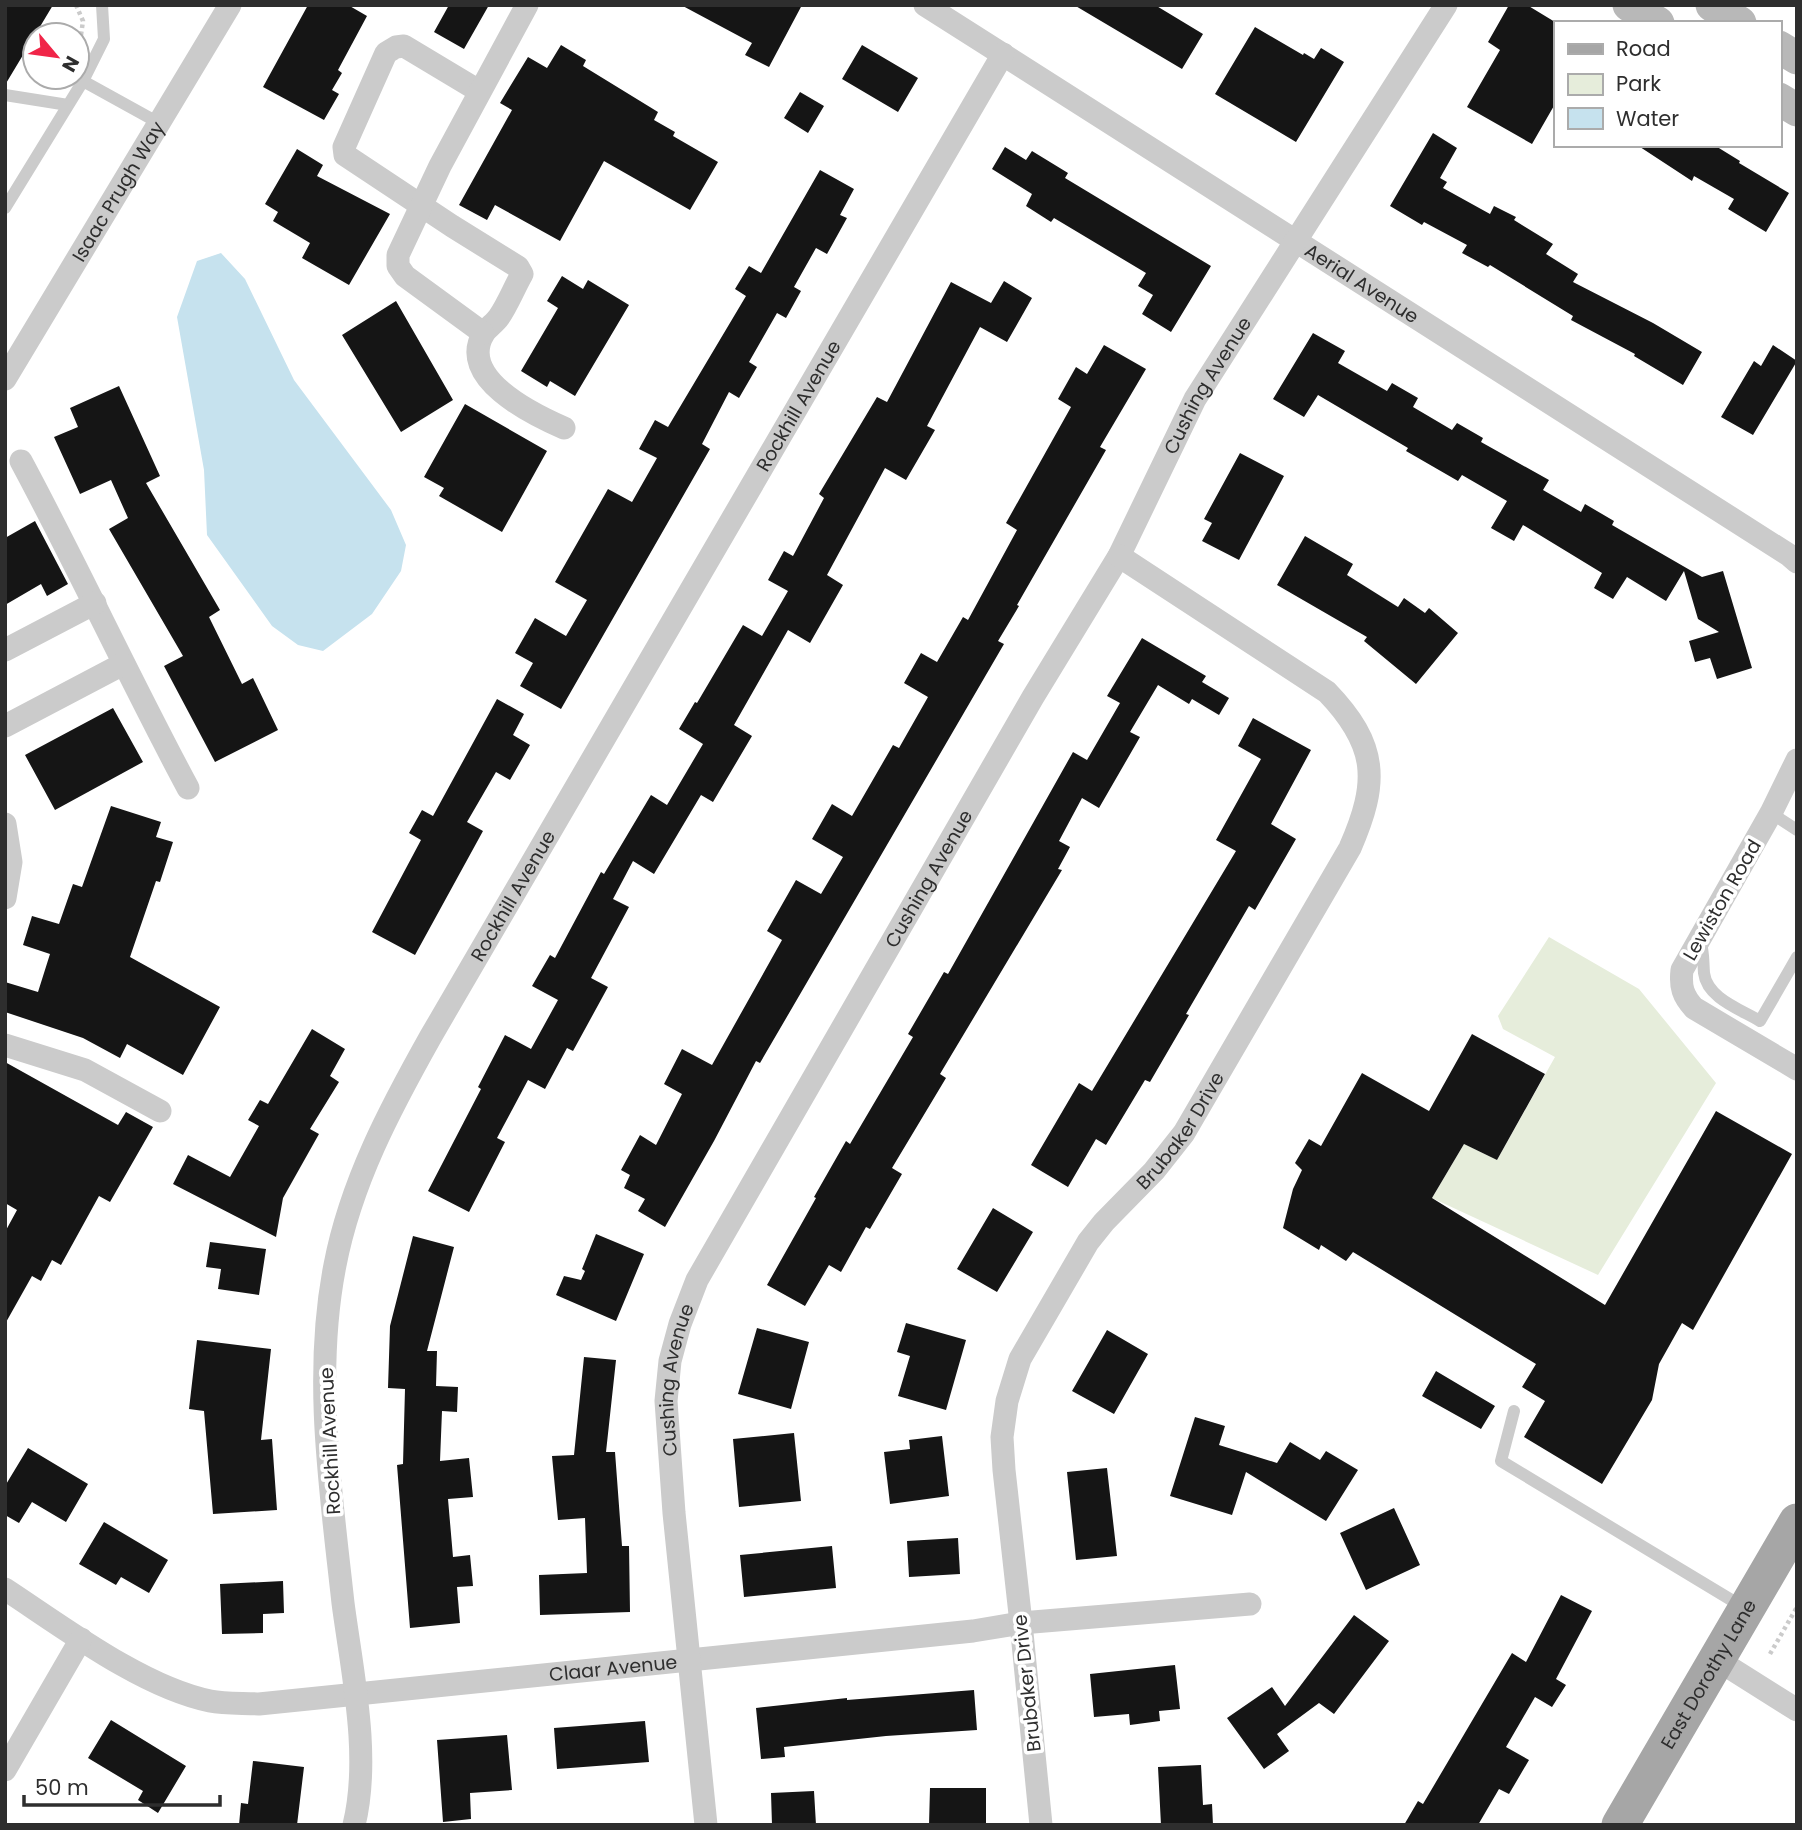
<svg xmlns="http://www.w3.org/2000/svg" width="1802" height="1830" font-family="Poppins,sans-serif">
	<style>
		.green { fill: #e6eddb }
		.water { fill: #c6e2ee }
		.building { fill: #151515 }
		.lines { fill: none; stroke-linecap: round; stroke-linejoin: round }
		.path { stroke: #cbcbcb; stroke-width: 4.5; stroke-dasharray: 3.5 3.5; stroke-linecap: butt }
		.service { stroke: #cbcbcb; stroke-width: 12 }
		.minor { stroke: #cbcbcb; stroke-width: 23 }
		.secondary { stroke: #b8b8b8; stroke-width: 33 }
		.primary { stroke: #a6a6a6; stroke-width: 37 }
		.labels { text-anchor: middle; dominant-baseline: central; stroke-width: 7; stroke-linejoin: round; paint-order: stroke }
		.street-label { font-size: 19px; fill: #2e2e2e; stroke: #fff }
	</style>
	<rect width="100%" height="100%" fill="#fff"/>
	<path class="green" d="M 1549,937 L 1639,989 L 1716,1083 L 1598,1275 L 1432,1198 L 1464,1144 L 1497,1160 L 1555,1057 L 1503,1029 L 1498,1016 Z"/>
	<path class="water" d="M 221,253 L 245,279 L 294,380 L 391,510 L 406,545 L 401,571 L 372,614 L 323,651 L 298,645 L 272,626 L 207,535 L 204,470 L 177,317 L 197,261 Z"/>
	<path class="building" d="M 5,5 L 53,5 L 5,85 Z
		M 308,5 L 348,5 L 367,16 L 338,70 L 342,73 L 332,90 L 339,94 L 324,120 L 263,87 Z
		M 449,5 L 489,5 L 464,49 L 434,32 Z
		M 681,5 L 802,5 L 769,67 L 745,55 L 752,43 Z
		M 1074,5 L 1155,5 L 1203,34 L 1182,69 Z
		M 1509,5 L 1527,5 L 1555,22 L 1555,104 L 1532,144 L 1467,107 L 1500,50 L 1488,42 Z
		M 1255,27 L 1303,55 L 1304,53 L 1314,59 L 1321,48 L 1344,62 L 1296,142 L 1215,94 Z
		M 561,45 L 586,60 L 583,66 L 658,112 L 654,120 L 675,132 L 673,136 L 718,162 L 690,210 L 604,161 L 560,241 L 495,205 L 487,220 L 459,205 L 512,110 L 500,103 L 528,57 L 547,68 Z
		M 862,45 L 918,78 L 898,112 L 842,79 Z
		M 800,92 L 824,106 L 808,133 L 784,118 Z
		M 1433,133 L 1457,148 L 1440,178 L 1447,182 L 1443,188 L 1490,214 L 1494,206 L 1516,217 L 1514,220 L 1553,244 L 1546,254 L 1578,274 L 1573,282 L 1653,323 L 1702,352 L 1683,385 L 1634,356 L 1635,354 L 1571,320 L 1573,316 L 1490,265 L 1488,267 L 1462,253 L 1467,245 L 1424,222 L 1422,225 L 1390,206 Z
		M 1637,145 L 1714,145 L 1740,161 L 1739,163 L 1789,193 L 1766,232 L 1728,209 L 1734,199 L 1694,176 L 1692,181 Z
		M 1005,147 L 1026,160 L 1032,151 L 1068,173 L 1065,178 L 1211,266 L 1171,332 L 1142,314 L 1153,295 L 1138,286 L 1146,273 L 1054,218 L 1051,222 L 1026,206 L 1032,194 L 992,169 Z
		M 297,149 L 323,165 L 317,176 L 390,214 L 349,285 L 302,258 L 310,243 L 273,221 L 278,212 L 265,204 Z
		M 820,170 L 854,189 L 840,215 L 847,218 L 827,254 L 816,248 L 794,287 L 801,291 L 786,318 L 777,313 L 749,362 L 757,367 L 739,398 L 729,392 L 702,444 L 710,449 L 561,709 L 520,686 L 533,663 L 515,653 L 535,618 L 566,636 L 587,600 L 555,582 L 608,489 L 632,502 L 657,458 L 639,449 L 655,420 L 668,427 L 746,296 L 735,289 L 749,266 L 761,273 Z
		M 562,276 L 583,289 L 588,280 L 629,305 L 575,396 L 550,381 L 547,387 L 521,371 L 558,308 L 547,301 Z
		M 1004,281 L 1032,298 L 1007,342 L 980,327 L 927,426 L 935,430 L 906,480 L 885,468 L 827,575 L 843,585 L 810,643 L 788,630 L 734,725 L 752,736 L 713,802 L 701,795 L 654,874 L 633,861 L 613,899 L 629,907 L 591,978 L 608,987 L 573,1051 L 567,1048 L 545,1089 L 528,1080 L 497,1138 L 505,1142 L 469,1212 L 428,1191 L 481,1089 L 478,1087 L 505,1035 L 531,1049 L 558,1000 L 532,986 L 550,955 L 555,958 L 601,872 L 604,874 L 651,795 L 667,805 L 703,744 L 679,729 L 695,702 L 697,703 L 743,625 L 762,636 L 788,591 L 768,580 L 784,551 L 793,556 L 824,498 L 819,494 L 877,397 L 887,402 L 951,282 L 991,303 Z
		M 396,301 L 453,400 L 401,432 L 342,335 Z
		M 1313,333 L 1345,351 L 1338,363 L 1387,391 L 1392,383 L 1418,398 L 1413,407 L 1452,430 L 1457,423 L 1483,438 L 1481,442 L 1549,480 L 1543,490 L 1581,512 L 1585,504 L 1614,521 L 1612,525 L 1702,577 L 1723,571 L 1752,668 L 1717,679 L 1710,658 L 1695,662 L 1689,641 L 1719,632 L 1698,619 L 1684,571 L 1666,601 L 1627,577 L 1613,599 L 1594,588 L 1602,573 L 1523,525 L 1514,541 L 1491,528 L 1507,501 L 1462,475 L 1458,481 L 1406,451 L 1408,448 L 1318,395 L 1304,417 L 1273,399 Z
		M 1104,345 L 1146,369 L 1100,447 L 1106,450 L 1017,605 L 1019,606 L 998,641 L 1004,644 L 760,1063 L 756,1061 L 714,1141 L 665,1227 L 638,1211 L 645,1199 L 624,1188 L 630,1175 L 621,1170 L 640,1135 L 656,1145 L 682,1094 L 664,1084 L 682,1049 L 712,1065 L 782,940 L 767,931 L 796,880 L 821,894 L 843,857 L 812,839 L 832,804 L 852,816 L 893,745 L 899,748 L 928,697 L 904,683 L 921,653 L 937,662 L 963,617 L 968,620 L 1017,530 L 1006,523 L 1071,407 L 1058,399 L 1076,367 L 1087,374 Z
		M 1773,345 L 1797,361 L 1753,435 L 1721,417 L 1754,361 L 1761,366 Z
		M 119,386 L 160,476 L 146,483 L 220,610 L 209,617 L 242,684 L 253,678 L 278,730 L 215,762 L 164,666 L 183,656 L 109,529 L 128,518 L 111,480 L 80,494 L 54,437 L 78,427 L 70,408 Z
		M 465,404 L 547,451 L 502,532 L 439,496 L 444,488 L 424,477 Z
		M 1240,453 L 1284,476 L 1239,560 L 1202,541 L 1212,523 L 1204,519 Z
		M 35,521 L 68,584 L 47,596 L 41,584 L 5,605 L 5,538 Z
		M 1305,536 L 1353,564 L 1347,575 L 1398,607 L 1404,598 L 1425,613 L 1429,608 L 1458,633 L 1416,684 L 1364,641 L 1367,637 L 1277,585 Z
		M 1142,638 L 1206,676 L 1202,682 L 1229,698 L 1219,715 L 1192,699 L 1189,704 L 1158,685 L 1130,732 L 1140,737 L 1099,808 L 1082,798 L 1059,841 L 1070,847 L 1058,869 L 1062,870 L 940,1074 L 946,1078 L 892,1168 L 902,1174 L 870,1229 L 866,1227 L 841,1272 L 829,1265 L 805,1306 L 767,1285 L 816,1198 L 814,1197 L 846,1141 L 850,1144 L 913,1037 L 908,1034 L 944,972 L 948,974 L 1073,752 L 1087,760 L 1120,703 L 1107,696 Z
		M 497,699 L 524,714 L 513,735 L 530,745 L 510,780 L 496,772 L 467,822 L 483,831 L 415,955 L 372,932 L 421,840 L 409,833 L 422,810 L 433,816 Z
		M 113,708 L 143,762 L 55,810 L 25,755 Z
		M 1253,718 L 1311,750 L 1271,824 L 1296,839 L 1255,910 L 1249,906 L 1186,1014 L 1189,1015 L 1150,1082 L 1145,1080 L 1106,1145 L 1096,1139 L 1068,1187 L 1031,1165 L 1079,1083 L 1092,1091 L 1236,851 L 1216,840 L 1261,759 L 1238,746 Z
		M 111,806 L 161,822 L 156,837 L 173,842 L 160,882 L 156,881 L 130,957 L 220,1007 L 183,1075 L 127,1044 L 120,1058 L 83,1038 L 5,1012 L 5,982 L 38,992 L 50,954 L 23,945 L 32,916 L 59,924 L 73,884 L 82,887 Z
		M 312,1029 L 345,1049 L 330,1076 L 339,1082 L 310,1129 L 319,1134 L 283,1198 L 276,1237 L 173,1184 L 188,1155 L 230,1177 L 259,1126 L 248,1120 L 260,1100 L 268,1104 Z
		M 1472,1034 L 1545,1074 L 1497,1160 L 1464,1144 L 1432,1198 L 1605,1305 L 1716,1111 L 1792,1154 L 1693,1330 L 1682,1323 L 1659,1364 L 1652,1400 L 1602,1484 L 1524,1437 L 1545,1401 L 1522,1387 L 1536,1364 L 1353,1252 L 1346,1261 L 1321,1245 L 1319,1250 L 1283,1228 L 1293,1189 L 1302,1170 L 1295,1163 L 1309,1139 L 1321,1146 L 1362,1073 L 1429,1111 Z
		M 5,1062 L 118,1125 L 126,1112 L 153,1127 L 110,1202 L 99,1196 L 61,1265 L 52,1260 L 41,1281 L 32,1276 L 5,1324 L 5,1232 L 17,1210 L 5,1203 Z
		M 993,1208 L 1033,1232 L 997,1292 L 957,1269 Z
		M 596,1234 L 644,1254 L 616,1321 L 556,1295 L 564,1276 L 581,1280 L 585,1271 L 582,1269 Z
		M 413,1236 L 454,1247 L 427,1351 L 437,1351 L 436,1386 L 458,1387 L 457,1412 L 442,1411 L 440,1461 L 469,1458 L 473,1497 L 448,1499 L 453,1557 L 470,1555 L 473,1586 L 457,1587 L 460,1623 L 410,1628 L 397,1465 L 403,1464 L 405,1389 L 388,1388 L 390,1326 Z
		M 210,1242 L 266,1249 L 259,1295 L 218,1289 L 221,1269 L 206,1267 Z
		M 906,1323 L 966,1340 L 946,1410 L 898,1396 L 910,1356 L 897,1352 Z
		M 757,1328 L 809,1342 L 791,1409 L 738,1394 Z
		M 1107,1330 L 1148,1354 L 1114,1414 L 1072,1391 Z
		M 197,1340 L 271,1349 L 261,1440 L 272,1439 L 277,1510 L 213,1514 L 204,1411 L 189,1409 Z
		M 584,1357 L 616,1360 L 606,1452 L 615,1452 L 622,1546 L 629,1546 L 630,1612 L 540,1615 L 539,1575 L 587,1573 L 585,1518 L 558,1520 L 552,1456 L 574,1455 Z
		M 1436,1371 L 1495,1406 L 1481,1429 L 1422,1396 Z
		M 1195,1417 L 1225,1426 L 1219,1445 L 1277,1463 L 1290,1442 L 1320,1460 L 1326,1451 L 1358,1470 L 1326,1521 L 1246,1472 L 1232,1515 L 1170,1496 Z
		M 794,1433 L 801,1501 L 739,1507 L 733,1439 Z
		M 942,1436 L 949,1496 L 890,1504 L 884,1452 L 910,1449 L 909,1440 Z
		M 28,1448 L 88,1484 L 66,1522 L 32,1502 L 19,1523 L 5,1515 L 5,1486 Z
		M 1107,1468 L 1117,1556 L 1076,1560 L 1067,1472 Z
		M 1394,1508 L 1420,1565 L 1366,1590 L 1340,1533 Z
		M 104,1522 L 168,1560 L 149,1593 L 121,1577 L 116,1585 L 79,1564 Z
		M 958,1538 L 960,1574 L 909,1577 L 907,1541 Z
		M 832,1546 L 836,1588 L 744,1597 L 740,1555 Z
		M 283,1581 L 284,1613 L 263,1614 L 263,1633 L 222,1634 L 220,1584 Z
		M 1561,1595 L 1592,1611 L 1556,1679 L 1566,1685 L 1552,1707 L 1535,1697 L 1506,1747 L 1529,1760 L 1509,1794 L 1499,1789 L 1478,1825 L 1404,1825 L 1418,1801 L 1423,1804 L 1512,1653 L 1526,1662 Z
		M 1354,1615 L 1389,1641 L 1334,1714 L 1319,1703 L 1277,1734 L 1289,1751 L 1264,1769 L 1227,1718 L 1272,1687 L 1285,1706 Z
		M 1175,1665 L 1180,1709 L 1159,1711 L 1160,1721 L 1130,1725 L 1129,1714 L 1094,1717 L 1090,1674 Z
		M 974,1690 L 977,1730 L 886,1736 L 784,1747 L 785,1757 L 761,1759 L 756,1708 L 847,1698 L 847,1700 Z
		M 111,1720 L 186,1766 L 158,1813 L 138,1800 L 143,1791 L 88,1758 Z
		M 645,1721 L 649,1762 L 557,1769 L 554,1728 Z
		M 507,1735 L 512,1790 L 470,1793 L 471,1819 L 443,1822 L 437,1740 Z
		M 253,1761 L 304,1767 L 297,1825 L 239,1825 L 241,1803 L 248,1804 Z
		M 1201,1765 L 1203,1805 L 1212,1804 L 1213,1825 L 1161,1825 L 1158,1767 Z
		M 930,1788 L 986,1788 L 986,1825 L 929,1825 Z
		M 814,1791 L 816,1825 L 772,1825 L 771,1793 Z"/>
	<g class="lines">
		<path class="path" d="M 76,5 L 83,21 L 80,42
			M 43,82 L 52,77
			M 1770,1654 L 1797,1607"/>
		<path class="service" d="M 83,81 L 104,39 L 102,5
			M 5,95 L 68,105
			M 5,208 L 83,81 L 159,123
			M 1771,813 L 1797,830
			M 1700,940 C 1704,952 1703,960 1704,973 C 1707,998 1740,1009 1760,1021 L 1797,957
			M 1514,1411 L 1501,1461 L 1743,1607"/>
		<g class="minor">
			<path id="s1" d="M 925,5 L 1789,555 L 1797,562"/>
			<path d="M 479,91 L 404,46 L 396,47 L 386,53 L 344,147 L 345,155 L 452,226 L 518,267 L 522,274 C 514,288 508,304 499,317 C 495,323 488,327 484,333 C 456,377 532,414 564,428"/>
			<path d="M 483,333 L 405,276 L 398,266 L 398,255 L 440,166 L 527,5"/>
			<path id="s2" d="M 5,379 L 230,5"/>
			<path d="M 21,461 C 79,569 130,680 188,788"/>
			<path d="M 5,650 L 95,603"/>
			<path d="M 5,726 L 123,664"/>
			<path d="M 1797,760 L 1771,813 L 1682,970 C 1680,987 1683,996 1694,1008 L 1797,1069"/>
			<path d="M 5,824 L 11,862 L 5,898"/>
			<path d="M 5,1045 L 85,1070 L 160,1111"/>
			<path id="s3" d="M 5,1589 C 63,1627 142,1687 210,1701 C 225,1704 243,1703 259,1704 L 973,1631 L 1021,1623 L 1250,1604"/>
			<path d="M 1716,1659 L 1797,1710"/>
			<path d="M 5,1770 L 81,1639"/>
			<path id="s4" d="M 354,1825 C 371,1756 352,1672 343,1603 C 331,1492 313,1376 335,1265 C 351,1182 390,1109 431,1036 L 1003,54"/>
			<path id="s5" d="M 706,1825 L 674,1513 L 666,1401 L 670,1361 L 680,1324 L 697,1280 L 1033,697 L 1119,556 L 1195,399 L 1446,5"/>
			<path id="s6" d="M 1041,1825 L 1021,1623 L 1004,1470 L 1002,1437 L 1007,1401 L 1020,1359 L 1088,1242 L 1104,1222 L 1154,1171 L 1184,1133 L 1350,848 C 1379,782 1378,745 1327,692 L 1119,556"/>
		</g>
		<path class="secondary" d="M 1629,5 L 1658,23
			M 1712,5 L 1740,23
			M 1779,47 L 1797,58
			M 1779,99 L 1797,110"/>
		<path class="primary" id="s7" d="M 1620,1825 L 1797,1522"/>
	</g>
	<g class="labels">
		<g class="street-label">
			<text stroke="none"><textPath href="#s2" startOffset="219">Isaac Prugh Way</textPath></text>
			<text stroke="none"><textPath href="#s1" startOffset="518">Aerial Avenue</textPath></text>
			<text stroke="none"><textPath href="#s5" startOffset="1582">Cushing Avenue</textPath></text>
			<text stroke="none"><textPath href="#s4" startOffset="1542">Rockhill Avenue</textPath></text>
			<text stroke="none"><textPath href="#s5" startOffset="1015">Cushing Avenue</textPath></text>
			<text stroke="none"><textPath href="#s4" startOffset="975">Rockhill Avenue</textPath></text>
			<text transform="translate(1722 900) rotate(-60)">Lewiston Road</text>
			<text stroke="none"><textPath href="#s6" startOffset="751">Brubaker Drive</textPath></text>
			<text stroke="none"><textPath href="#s5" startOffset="448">Cushing Avenue</textPath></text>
			<text transform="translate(330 1441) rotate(-93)">Rockhill Avenue</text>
			<text stroke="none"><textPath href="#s3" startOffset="640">Claar Avenue</textPath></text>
			<text stroke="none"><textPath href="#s7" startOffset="175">East Dorothy Lane</textPath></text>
			<text transform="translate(1027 1683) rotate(-96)">Brubaker Drive</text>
		</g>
	</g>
	<rect width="1802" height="1830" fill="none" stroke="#2e2e2e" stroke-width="14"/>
	<rect x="1554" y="21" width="228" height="126" fill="#ffffff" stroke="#ababab" stroke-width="2"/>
	<rect x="1568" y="44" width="35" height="10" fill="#a6a6a6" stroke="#ababab" stroke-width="2"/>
	<text x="1616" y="56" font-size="21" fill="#2e2e2e">Road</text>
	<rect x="1568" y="74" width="35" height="21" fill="#e6eddb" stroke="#ababab" stroke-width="2"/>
	<text x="1616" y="91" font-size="21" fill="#2e2e2e">Park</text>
	<rect x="1568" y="108" width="35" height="21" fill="#c6e2ee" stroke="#ababab" stroke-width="2"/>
	<text x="1616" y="126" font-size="21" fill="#2e2e2e">Water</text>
	<g transform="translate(56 56) rotate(119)"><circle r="33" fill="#ffffff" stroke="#ababab" stroke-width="2"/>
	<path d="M0-5L12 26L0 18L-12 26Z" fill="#f02548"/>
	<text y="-10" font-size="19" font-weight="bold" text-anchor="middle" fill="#2e2e2e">N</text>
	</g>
	<path d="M24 1795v10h196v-10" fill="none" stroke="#2e2e2e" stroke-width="3.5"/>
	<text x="35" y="1795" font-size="21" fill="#2e2e2e" stroke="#ffffff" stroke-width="5" paint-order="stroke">50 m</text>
</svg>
